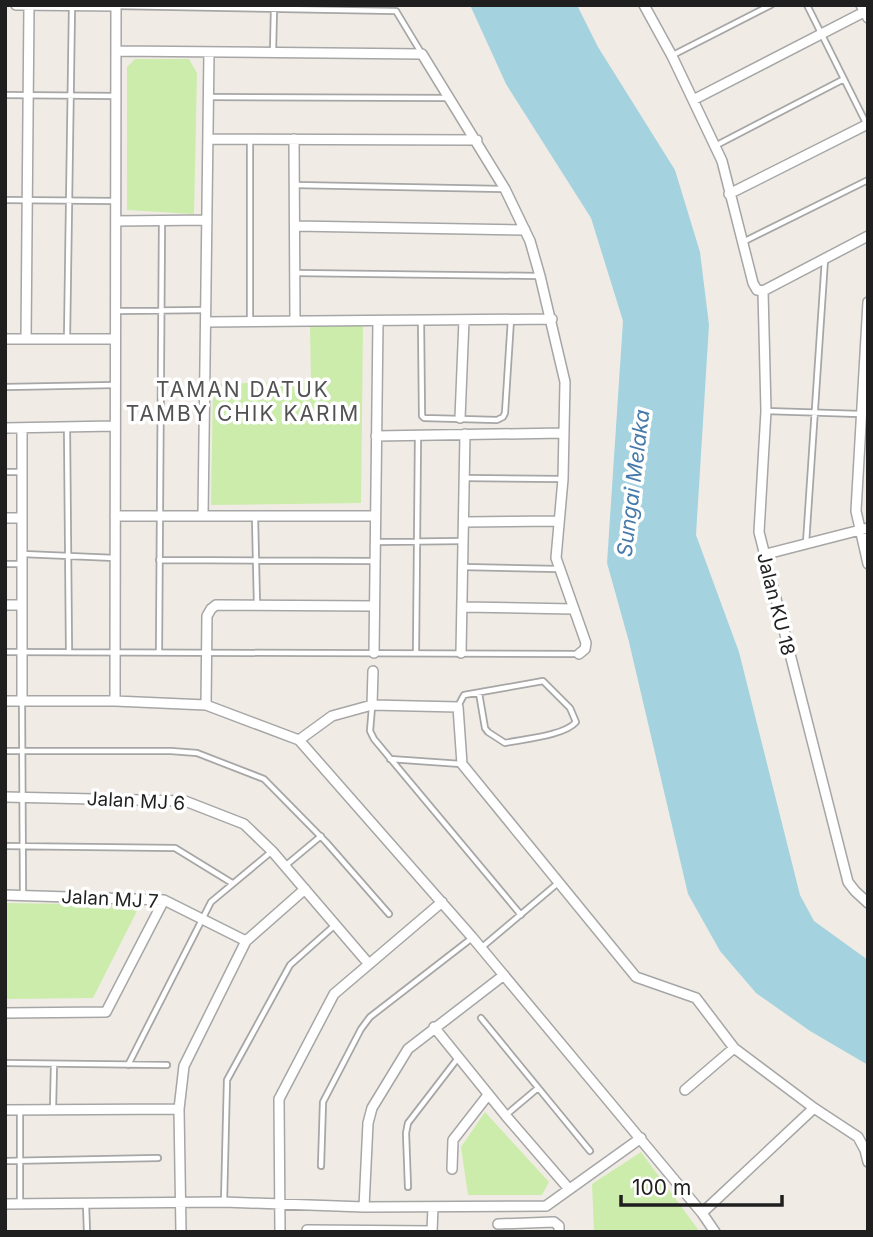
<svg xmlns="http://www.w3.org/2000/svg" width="873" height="1237" font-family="Inter,sans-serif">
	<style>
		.grass { fill: #cbecaa }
		.water { fill: #a4d3df }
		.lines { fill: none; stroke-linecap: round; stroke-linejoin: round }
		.service-casing { stroke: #a6a6a6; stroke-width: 8 }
		.minor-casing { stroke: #a6a6a6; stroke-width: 12 }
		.service { stroke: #fff; stroke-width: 4.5 }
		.minor { stroke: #fff; stroke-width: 9 }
		.labels { text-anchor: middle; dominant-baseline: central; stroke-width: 7; stroke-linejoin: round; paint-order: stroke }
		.street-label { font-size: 19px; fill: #1f1f1f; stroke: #fff }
		.neighbourhood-label { font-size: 21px; letter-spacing: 2px; fill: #525252; stroke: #fff }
		.water-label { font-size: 21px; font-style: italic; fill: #457aaa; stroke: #fff }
	</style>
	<rect width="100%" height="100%" fill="#f0ece5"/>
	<path class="grass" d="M 135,59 L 189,59 L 197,73 L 194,214 L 127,210 L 127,67 Z
		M 310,325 L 363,326 L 361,503 L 211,505 L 213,384 L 311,381 Z
		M 5,903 L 140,905 L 93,998 L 5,999 Z
		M 485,1112 L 549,1182 L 542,1195 L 468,1195 L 461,1147 Z
		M 641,1152 L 700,1232 L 594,1232 L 592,1184 Z"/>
	<path class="water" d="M 470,5 L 577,5 L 598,47 L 675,170 L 700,252 L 709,325 L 696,535 L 739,652 L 800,895 L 814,921 L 868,960 L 868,1065 L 810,1031 L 756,993 L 720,951 L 688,894 L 629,642 L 607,563 L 623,321 L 591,218 L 506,84 Z"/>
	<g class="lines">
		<g class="service-casing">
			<path id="service" d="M 807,5 L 867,125
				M 117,6 L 396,11 L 422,54
				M 273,52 L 274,8
				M 673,55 L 771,5
				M 5,95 L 116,96
				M 209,97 L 449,98
				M 715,146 L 844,79
				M 295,185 L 503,189
				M 5,200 L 116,201
				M 743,242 L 868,180
				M 296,273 L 539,276
				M 116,311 L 206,310
				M 250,320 L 250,140
				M 421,321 L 422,416 L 424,418 L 497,420 L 503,417 L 505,413 L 511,319
				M 67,339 L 72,6
				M 5,387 L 115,385
				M 766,411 L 860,414
				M 67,428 L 69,651
				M 5,472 L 22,472
				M 465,478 L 561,479
				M 255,517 L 257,605
				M 376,542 L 462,541
				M 806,543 L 825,259
				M 23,554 L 115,558
				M 159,560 L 375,561
				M 5,564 L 22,564
				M 463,567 L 558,569
				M 159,651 L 162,221
				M 5,652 L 578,654
				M 416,653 L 418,436
				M 22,702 L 23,896
				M 458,706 L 464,695 L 543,681 L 570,708 L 576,722 C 564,736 523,739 505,743 L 488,732 L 485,728 L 479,693
				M 372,707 L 370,731 L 374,739 L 521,915
				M 5,751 L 171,751 L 197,753 L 264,779 L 326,842 L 389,914
				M 390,759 L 461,764
				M 5,846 L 175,848 L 232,883
				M 285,866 L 321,836
				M 481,948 L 558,883
				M 481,1018 L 590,1151
				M 5,1063 L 167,1065
				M 128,1065 L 211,902 L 271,852
				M 53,1108 L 54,1064
				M 506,1115 L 538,1088
				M 5,1161 L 158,1158
				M 321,1166 L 323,1102 L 361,1029 L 370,1017 L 472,938
				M 408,1187 L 406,1133 L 408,1123 L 458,1058
				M 224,1202 L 227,1080 L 290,965 L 335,925
				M 20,1204 L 20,1111
				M 86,1204 L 87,1232"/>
		</g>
		<g class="minor-casing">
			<path id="minor" d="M 16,5 L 116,6
				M 644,5 L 672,56 L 722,161 L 753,283 L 757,290 L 763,291
				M 861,5 L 868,18
				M 116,51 L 422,54 L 505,189 L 530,241 L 540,276 L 565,382 L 563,479 L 556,558 L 586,643 L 585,649 L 579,654
				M 693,100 L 864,12
				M 208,139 L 477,140
				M 294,139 L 295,321
				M 729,194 L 868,124
				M 116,221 L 207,220
				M 295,226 L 525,230
				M 763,291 L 766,411 L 759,532 L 848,882 L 855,891 L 868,903
				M 763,291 L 868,236
				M 868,302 L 856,511 L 868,564
				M 206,322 L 552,319
				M 5,339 L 115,339
				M 26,339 L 29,5
				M 460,418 L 464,320
				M 5,428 L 115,426
				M 376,436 L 563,433
				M 115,516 L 375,516
				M 203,516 L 209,52
				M 5,518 L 22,518
				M 464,522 L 558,521
				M 763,555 L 868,528
				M 5,605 L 22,605
				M 462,607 L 573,609
				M 374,653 L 378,321
				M 461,653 L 465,434
				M 5,701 L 115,701 L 206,705 L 299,740 L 472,937 L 702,1213 L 715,1232
				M 22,701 L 22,428
				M 115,701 L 116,5
				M 206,705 L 207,616 L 211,609 L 216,605 L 374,606
				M 372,705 L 373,671
				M 299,740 L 332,716 L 372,705 L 458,707 L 462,764 L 636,977 L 696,998 L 734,1048 L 814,1108 L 858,1137 L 865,1150 L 868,1162
				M 5,797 L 185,801 L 244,824 L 272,851 L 368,963
				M 5,895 L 164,900 L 246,941
				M 5,1013 L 106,1012 L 164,900
				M 434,1027 L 506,1116 L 569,1189
				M 685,1090 L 734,1048
				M 5,1110 L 179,1109
				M 452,1169 L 453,1140 L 488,1095
				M 5,1204 L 224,1202 L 364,1207 L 546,1206 L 641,1138
				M 364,1207 L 368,1123 L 372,1108 L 408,1049 L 504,975
				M 702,1213 L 814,1108
				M 498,1224 L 554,1222 L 559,1226 L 559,1232
				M 307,1230 L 432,1231
				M 181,1232 L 179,1109 L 184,1066 L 246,941 L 305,889
				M 280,1232 L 279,1099 L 334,994 L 442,902
				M 432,1232 L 433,1207"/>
		</g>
		<use href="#service" class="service"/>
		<use href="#minor" class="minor"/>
	</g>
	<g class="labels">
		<g class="street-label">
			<text transform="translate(776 604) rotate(76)">Jalan KU 18</text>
			<text transform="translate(136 801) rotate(3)">Jalan MJ 6</text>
			<text transform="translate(110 899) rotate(3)">Jalan MJ 7</text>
		</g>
		<g class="neighbourhood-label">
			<text x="243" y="389">TAMAN DATUK<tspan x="243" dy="24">TAMBY CHIK KARIM</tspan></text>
		</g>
		<g class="water-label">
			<text transform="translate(633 483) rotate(-83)">Sungai Melaka</text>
		</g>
	</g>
	<rect width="873" height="1237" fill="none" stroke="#1f1f1f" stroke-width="14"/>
	<path d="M621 1195v10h161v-10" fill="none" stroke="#1f1f1f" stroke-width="3.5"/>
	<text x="632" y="1195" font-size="21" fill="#1f1f1f" stroke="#ffffff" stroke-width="5" paint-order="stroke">100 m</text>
</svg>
